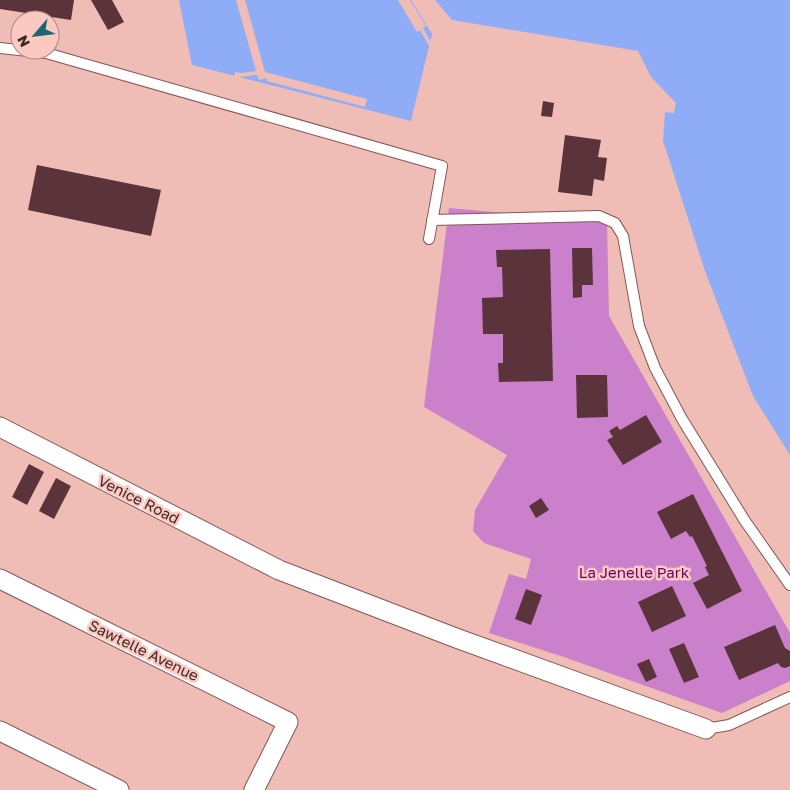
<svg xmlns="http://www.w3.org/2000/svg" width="790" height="790" font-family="'Golos Text',sans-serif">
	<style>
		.green { fill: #ca80ca }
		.water { fill: #8fadf7 }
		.pier { fill: #efbcb6 }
		.building { fill: #5b333b }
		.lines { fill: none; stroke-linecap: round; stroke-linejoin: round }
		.service-casing { stroke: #835752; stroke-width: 12 }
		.minor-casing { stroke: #835752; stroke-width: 21 }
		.service { stroke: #fff; stroke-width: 10 }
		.minor { stroke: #fff; stroke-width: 19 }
		.labels { text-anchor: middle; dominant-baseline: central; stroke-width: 5; stroke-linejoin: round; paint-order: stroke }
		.street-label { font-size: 15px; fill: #3d2927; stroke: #fcc9c2 }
		.park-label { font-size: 15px; fill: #68006c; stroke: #fcc9c2 }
	</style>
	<rect width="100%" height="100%" fill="#efbcb6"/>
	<path class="green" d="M 449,208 L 607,222 L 609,316 L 790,633 L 790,681 L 722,713 L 564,657 L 489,633 L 509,574 L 526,579 L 531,559 L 484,543 L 473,531 L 475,510 L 507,455 L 424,407 Z"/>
	<path class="water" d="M 179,0 L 411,0 L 432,34 L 411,121 L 192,65 Z
		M 435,0 L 790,0 L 790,455 L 753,396 L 705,271 L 663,141 L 665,112 L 674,113 L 676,103 L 651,77 L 638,51 L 452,20 Z"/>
	<path class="pier" d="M 236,0 L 245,0 L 265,72 L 367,99 L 365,107 L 267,81 L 266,78 L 259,80 L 257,75 L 240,77 L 239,80 L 234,78 L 235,72 L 240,73 L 256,71 Z
		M 398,0 L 410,0 L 426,26 L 423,28 L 432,44 L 431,49 L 420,30 L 417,32 Z"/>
	<path class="building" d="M 0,0 L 74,0 L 71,20 L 0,9 Z
		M 91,0 L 112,0 L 124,22 L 108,30 Z
		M 543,101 L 554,103 L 552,117 L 541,116 Z
		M 565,135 L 601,140 L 598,157 L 607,158 L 604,181 L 594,179 L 592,196 L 558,192 Z
		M 37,165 L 161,190 L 151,236 L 28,210 Z
		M 572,248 L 592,248 L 593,285 L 582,285 L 582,297 L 573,298 Z
		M 550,249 L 553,381 L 499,382 L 498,363 L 503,363 L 503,334 L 483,334 L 482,298 L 503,297 L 502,267 L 497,267 L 496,250 Z
		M 576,375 L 607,375 L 608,417 L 577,418 Z
		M 646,415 L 662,442 L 623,465 L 607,440 L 613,437 L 609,431 L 617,426 L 620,430 Z
		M 29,464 L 44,472 L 27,505 L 12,497 Z
		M 56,478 L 71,486 L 54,519 L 39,511 Z
		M 693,494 L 742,591 L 707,609 L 693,583 L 709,575 L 705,567 L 707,566 L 692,536 L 690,537 L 686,531 L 671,539 L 657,512 Z
		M 541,498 L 549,510 L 536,518 L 529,506 Z
		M 672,586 L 686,616 L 652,632 L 638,602 Z
		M 526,589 L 542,595 L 531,625 L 515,619 Z
		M 775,625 L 785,648 L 790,651 L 790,666 L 785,668 L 781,667 L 778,663 L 739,680 L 724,647 Z
		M 684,643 L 699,677 L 684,683 L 669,649 Z
		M 649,659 L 657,677 L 646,682 L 637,664 Z"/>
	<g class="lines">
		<g class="service-casing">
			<path id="service" d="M 0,48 L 46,53 L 442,166 L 429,239
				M 432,220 L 599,216 L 615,223 L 623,236 L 639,326 L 655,368 L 682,419 L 745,521 L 790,585
				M 706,729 L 729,725 L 790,697"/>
		</g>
		<g class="minor-casing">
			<path id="minor" d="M 0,427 L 279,570 L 456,638 L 706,729
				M 0,579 L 288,722 L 254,790
				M 0,731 L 119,790"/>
		</g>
		<use href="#service" class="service"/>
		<use href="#minor" class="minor"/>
	</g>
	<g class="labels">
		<g class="street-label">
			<text transform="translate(139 499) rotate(27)">Venice Road</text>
			<text transform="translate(144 650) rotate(26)">Sawtelle Avenue</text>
		</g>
		<g class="park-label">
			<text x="634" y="572">La Jenelle Park</text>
		</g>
	</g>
	<g transform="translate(35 35) rotate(242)"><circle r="24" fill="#fcc9c2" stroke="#b08984"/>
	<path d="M0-4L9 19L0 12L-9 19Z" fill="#1c6771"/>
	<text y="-8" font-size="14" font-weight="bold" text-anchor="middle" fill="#3d2927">N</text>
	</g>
</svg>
